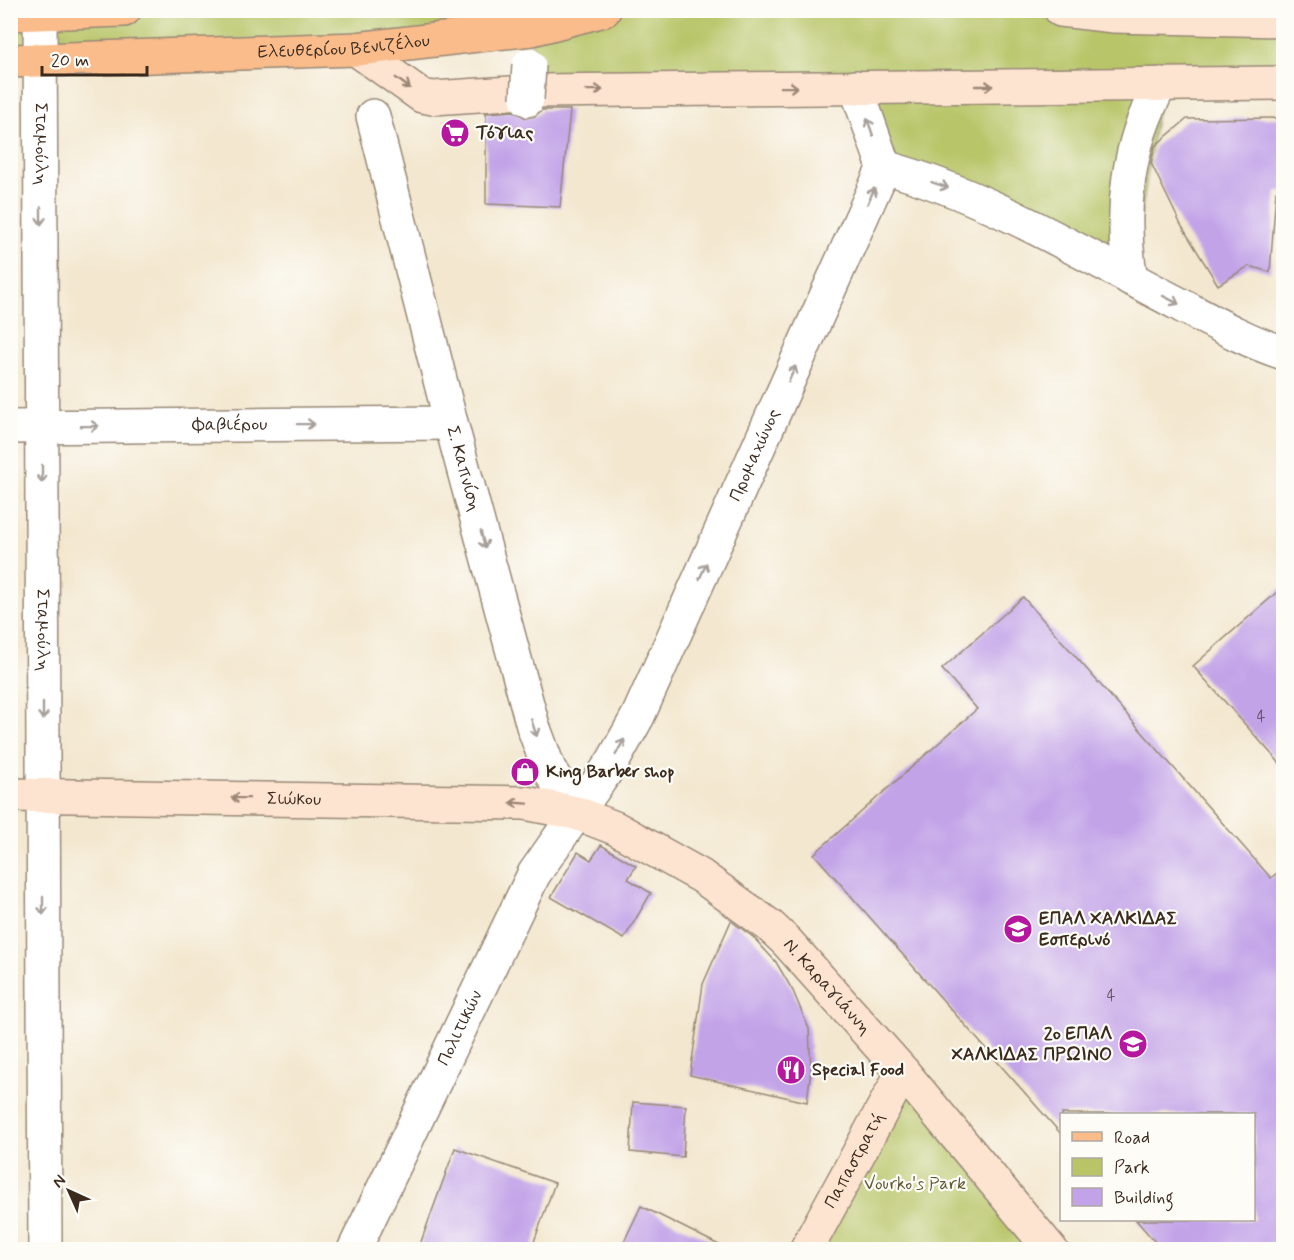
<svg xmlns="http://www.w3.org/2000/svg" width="1294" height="1260" font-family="Mynerve,sans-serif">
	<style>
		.green { fill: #b8c567; stroke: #7a7842; stroke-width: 1.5 }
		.building { fill: #c2a3e8 }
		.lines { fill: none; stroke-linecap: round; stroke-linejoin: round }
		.street-casing { stroke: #978876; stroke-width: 36 }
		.secondary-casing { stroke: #978876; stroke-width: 36 }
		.primary-casing { stroke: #978876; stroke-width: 36 }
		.street { stroke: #fff; stroke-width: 33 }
		.secondary { stroke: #fde4d0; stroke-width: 33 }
		.primary { stroke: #f9bc8a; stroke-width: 33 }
		.street-bridge-casing { stroke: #978876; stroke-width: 36; stroke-linecap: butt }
		.street-bridge { stroke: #fff; stroke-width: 33 }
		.oneway { stroke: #9c8777 }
		.oneway2 { stroke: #a79f9a }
		.labels { text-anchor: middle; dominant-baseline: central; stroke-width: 4.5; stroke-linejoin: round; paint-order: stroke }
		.number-label { font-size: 15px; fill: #5d4850 }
		.street-label { font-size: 18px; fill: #3b2a1e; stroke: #fdfcf7 }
		.poi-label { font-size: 18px; font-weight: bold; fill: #3b2a1e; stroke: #fdfcf7; text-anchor: start }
		.park-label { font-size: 18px; fill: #605834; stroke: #fdfcf7 }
	</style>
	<rect width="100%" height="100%" fill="#fdfcf7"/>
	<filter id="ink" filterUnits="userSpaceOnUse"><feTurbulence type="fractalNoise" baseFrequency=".0167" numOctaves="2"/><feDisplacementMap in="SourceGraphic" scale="12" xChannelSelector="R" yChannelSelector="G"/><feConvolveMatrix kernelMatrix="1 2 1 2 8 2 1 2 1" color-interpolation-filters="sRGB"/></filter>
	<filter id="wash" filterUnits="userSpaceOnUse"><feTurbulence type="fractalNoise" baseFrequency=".008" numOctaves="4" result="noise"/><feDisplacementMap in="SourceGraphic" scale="24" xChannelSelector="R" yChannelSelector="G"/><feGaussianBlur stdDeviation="1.35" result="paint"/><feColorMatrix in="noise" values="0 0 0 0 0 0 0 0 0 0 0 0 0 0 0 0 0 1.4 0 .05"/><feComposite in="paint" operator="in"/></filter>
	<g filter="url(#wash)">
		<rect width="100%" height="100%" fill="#f3e7cf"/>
		<path class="green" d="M 124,10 L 494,10 L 498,29 L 11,61 L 10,14 Z
			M 1061,10 L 1283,20 L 1283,83 L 1161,84 L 1131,279 L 884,167 L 856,87 L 539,91 L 527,11 Z
			M 903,1072 L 1058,1250 L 805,1250 Z"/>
		<g id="blocks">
			<path class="building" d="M 542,110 L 570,110 L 560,207 L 486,204 L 486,113 L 514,111 L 526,118 L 535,116 Z
				M 1284,118 L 1284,191 L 1276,191 L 1270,272 L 1249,266 L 1218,285 L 1181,225 L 1151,163 L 1155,146 L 1187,119 Z
				M 1284,586 L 1284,768 L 1193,666 Z
				M 1023,597 L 1271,878 L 1284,867 L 1284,1250 L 1162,1250 L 1136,1220 L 1254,1220 L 1254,1114 L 1062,1114 L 1062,1135 L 814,854 L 977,709 L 942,669 Z
				M 601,845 L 636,866 L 628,879 L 651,893 L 624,939 L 551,897 L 578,852 L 591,860 Z
				M 731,921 L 753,937 L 776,962 L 793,991 L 809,1029 L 811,1069 L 807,1102 L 690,1075 L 703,984 Z
				M 633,1102 L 686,1106 L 683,1157 L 630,1152 Z
				M 455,1148 L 555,1183 L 531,1250 L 418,1250 Z
				M 641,1206 L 729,1250 L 620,1250 Z"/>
		</g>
	</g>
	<g filter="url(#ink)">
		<use href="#blocks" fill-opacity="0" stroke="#978876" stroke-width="1.5"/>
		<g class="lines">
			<g class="street-casing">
				<g id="street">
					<path id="s1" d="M 40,10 L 45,1250"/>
					<path id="s2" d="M 373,116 L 451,423 L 533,726 L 549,769 L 576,813"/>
					<path d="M 884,167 C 989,196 1081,253 1177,303 C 1211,321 1246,341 1284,353"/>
					<path d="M 1131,279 C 1119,212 1127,143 1161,84"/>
					<path id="s3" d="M 10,427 L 451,423"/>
					<path id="s4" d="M 354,1250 L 534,874 L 613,761 L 638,716 L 884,167 L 856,87"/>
				</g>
			</g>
			<g class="secondary-casing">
				<g id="secondary">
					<path d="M 1061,10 L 1114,16 L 1284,20"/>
					<path d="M 356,49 L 422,96 L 433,98 L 539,91 L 1284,83"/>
					<path id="s5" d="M 10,795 L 525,803 L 576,813 L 615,828 L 701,876 L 770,926 L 787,942 L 903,1072 L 1051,1250"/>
					<path id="s6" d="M 806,1250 L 903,1072"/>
				</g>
			</g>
			<g class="primary-casing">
				<g id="primary">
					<path d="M 10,14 L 124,10"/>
					<path id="s7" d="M 10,61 L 356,49 L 532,29 L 604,10"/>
				</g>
			</g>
			<use href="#street" class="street"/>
			<use href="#secondary" class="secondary"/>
			<use href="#primary" class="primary"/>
			<g class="street-bridge-casing">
				<path id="street-bridge" d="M 527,99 L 529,65"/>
			</g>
			<use href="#street-bridge" class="street-bridge"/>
		</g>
		<defs><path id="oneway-shaft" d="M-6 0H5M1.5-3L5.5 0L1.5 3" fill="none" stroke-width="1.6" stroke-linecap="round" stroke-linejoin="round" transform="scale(1.5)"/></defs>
		<g class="oneway">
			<use href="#oneway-shaft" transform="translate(403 83) rotate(36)"/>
			<use href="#oneway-shaft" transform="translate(984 86)"/>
			<use href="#oneway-shaft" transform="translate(789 87) rotate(-1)"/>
			<use href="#oneway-shaft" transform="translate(594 90) rotate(-1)"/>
			<use href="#oneway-shaft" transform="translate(240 798) rotate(-179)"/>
			<use href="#oneway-shaft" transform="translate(519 803) rotate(-176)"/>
		</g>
		<g class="oneway2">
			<use href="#oneway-shaft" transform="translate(870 127) rotate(-109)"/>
			<use href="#oneway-shaft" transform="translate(940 185) rotate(19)"/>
			<use href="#oneway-shaft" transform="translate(871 196) rotate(-66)"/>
			<use href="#oneway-shaft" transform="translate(41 216) rotate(90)"/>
			<use href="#oneway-shaft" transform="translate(1171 300) rotate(27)"/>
			<use href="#oneway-shaft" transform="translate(792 374) rotate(-66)"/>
			<use href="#oneway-shaft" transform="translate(306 424) rotate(-1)"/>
			<use href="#oneway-shaft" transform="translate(90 426) rotate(-1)"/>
			<use href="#oneway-shaft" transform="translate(42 474) rotate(90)"/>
			<use href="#oneway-shaft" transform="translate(483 540) rotate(75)"/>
			<use href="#oneway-shaft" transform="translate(703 571) rotate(-66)"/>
			<use href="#oneway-shaft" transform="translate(43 711) rotate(90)"/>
			<use href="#oneway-shaft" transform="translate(534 728) rotate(72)"/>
			<use href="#oneway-shaft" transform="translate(620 747) rotate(-61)"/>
			<use href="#oneway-shaft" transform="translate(43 906) rotate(90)"/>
		</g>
	</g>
	<defs>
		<g id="supermarket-disc" transform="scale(1.5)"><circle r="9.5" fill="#b5179e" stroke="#fdfcf7"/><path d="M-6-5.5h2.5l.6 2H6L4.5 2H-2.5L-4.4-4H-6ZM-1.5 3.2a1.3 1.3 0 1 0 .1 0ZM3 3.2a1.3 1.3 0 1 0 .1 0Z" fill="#fff"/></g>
		<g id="shop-disc" transform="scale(1.5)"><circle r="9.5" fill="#b5179e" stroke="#fdfcf7"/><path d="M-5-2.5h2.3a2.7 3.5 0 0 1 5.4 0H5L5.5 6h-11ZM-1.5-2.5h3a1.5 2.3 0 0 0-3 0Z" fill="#fff"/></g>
		<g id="school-disc" transform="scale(1.5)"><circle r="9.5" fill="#b5179e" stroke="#fdfcf7"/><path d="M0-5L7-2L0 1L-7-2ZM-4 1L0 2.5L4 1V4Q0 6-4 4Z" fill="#fff"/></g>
		<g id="restaurant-disc" transform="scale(1.5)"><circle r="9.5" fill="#b5179e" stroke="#fdfcf7"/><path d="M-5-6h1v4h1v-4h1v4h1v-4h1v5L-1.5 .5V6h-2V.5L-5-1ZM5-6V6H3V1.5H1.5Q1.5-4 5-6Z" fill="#fff"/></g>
	</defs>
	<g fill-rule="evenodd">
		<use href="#supermarket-disc" x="455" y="133"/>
		<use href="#shop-disc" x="525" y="772"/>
		<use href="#school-disc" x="1018" y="929"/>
		<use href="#school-disc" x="1133" y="1044"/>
		<use href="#restaurant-disc" x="791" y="1070"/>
	</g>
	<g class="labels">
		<g class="number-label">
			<text x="1261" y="717">4</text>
			<text x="1111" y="996">4</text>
		</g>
		<g class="street-label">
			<text stroke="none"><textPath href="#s7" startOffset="334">Ελευθερίου Βενιζέλου</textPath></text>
			<text stroke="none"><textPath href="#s1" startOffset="134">Σταμούλη</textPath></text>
			<text stroke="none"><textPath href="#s3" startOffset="220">Φαβιέρου</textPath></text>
			<text stroke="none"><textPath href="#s4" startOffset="892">Προμαχώνος</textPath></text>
			<text stroke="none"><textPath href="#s2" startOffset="364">Σ. Καπνίση</textPath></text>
			<text stroke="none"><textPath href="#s1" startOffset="620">Σταμούλη</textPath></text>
			<text stroke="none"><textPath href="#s5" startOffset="284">Σιώκου</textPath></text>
			<text stroke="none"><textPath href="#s5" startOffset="876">Ν. Καραγιάννη</textPath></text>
			<text stroke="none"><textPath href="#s4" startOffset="246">Πολιτικών</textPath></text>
			<text stroke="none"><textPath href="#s6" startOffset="102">Παπαστρατή</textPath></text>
		</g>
		<g class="poi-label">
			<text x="476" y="133">Τόγιας</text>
			<text x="546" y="772">King Barber shop</text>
			<text x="1039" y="919">ΕΠΑΛ ΧΑΛΚΙΔΑΣ<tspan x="1039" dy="21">Εσπερινό</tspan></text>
			<text x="1112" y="1034" text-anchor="end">2ο ΕΠΑΛ<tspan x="1112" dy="21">ΧΑΛΚΙΔΑΣ ΠΡΩΙΝΟ</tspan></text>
			<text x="812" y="1070">Special Food</text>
		</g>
		<g class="park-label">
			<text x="915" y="1184">Vourko's Park</text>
		</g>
	</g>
	<rect width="1294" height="1260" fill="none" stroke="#fdfcf7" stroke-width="36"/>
	<rect x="1060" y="1113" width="195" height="108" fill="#fdfcf7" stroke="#afa8a0" stroke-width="1.5"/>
	<rect x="1072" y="1132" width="30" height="9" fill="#f9bc8a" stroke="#afa8a0" stroke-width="1.5"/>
	<text x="1114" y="1143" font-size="18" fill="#3b2a1e">Road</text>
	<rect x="1072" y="1158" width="30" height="18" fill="#b8c567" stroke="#afa8a0" stroke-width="1.5"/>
	<text x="1114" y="1173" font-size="18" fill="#3b2a1e">Park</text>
	<rect x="1072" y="1188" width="30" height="18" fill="#c2a3e8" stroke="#afa8a0" stroke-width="1.5"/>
	<text x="1114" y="1203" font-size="18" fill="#3b2a1e">Building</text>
	<g transform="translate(69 1191) rotate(315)" stroke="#fdfcf7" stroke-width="4.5" paint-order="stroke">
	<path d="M0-4.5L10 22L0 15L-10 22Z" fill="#3b2a1e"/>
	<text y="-9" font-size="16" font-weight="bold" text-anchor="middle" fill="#3b2a1e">N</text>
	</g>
	<path d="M42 66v9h105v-9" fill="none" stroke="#3b2a1e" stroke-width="3"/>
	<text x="51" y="66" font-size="18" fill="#3b2a1e" stroke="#fdfcf7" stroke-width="4.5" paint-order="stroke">20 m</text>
</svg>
